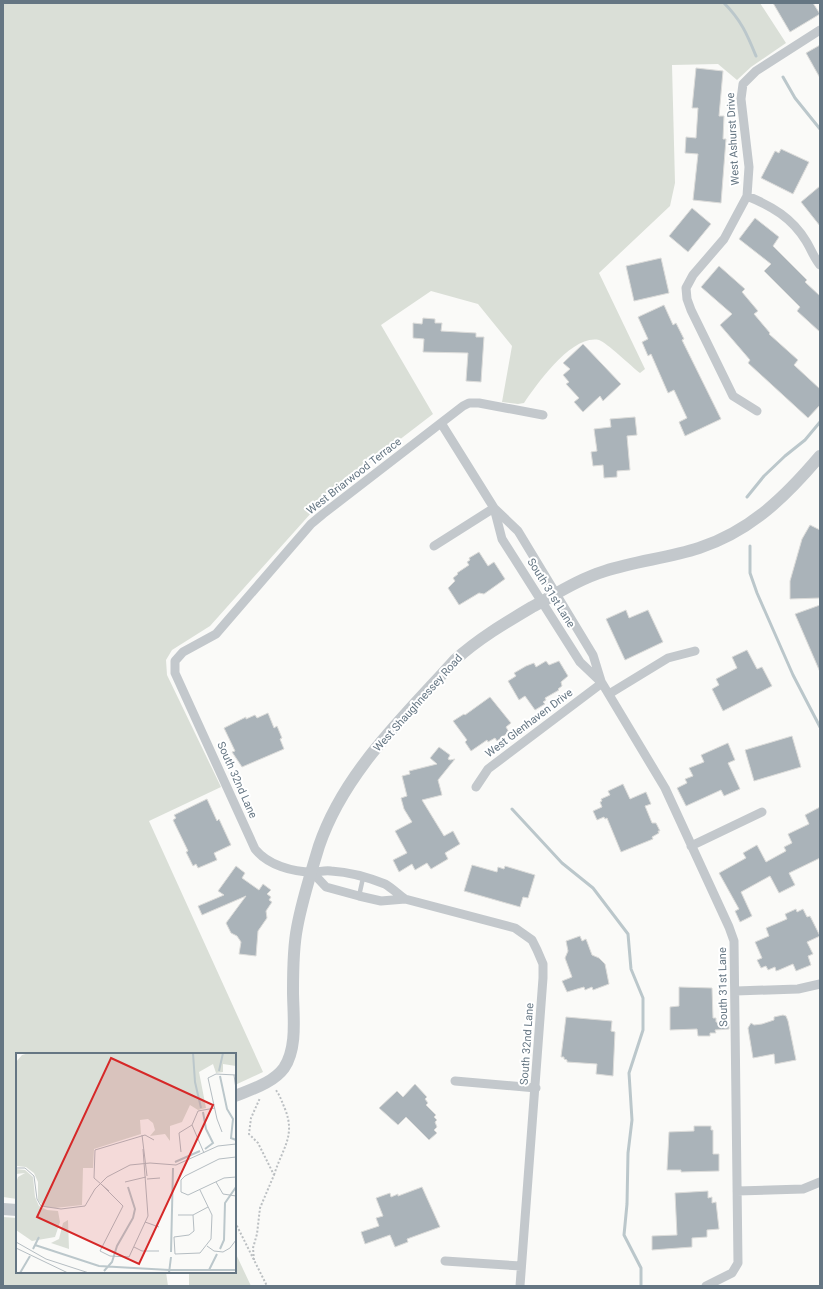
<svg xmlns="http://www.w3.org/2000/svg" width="823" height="1289" font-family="Roboto,sans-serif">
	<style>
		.green { fill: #dadfd7 }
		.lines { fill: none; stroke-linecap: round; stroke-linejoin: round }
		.stream { stroke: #bbc7cb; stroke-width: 3 }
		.building { fill: #aab3b9; stroke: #dcdcda }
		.path { stroke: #bbbfc2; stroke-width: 2; stroke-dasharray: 2 2; stroke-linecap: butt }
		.service { stroke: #c3c8cc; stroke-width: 4.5 }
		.minor { stroke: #c3c8cc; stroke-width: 9 }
		.tertiary { stroke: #c3c8cc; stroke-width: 12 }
		.labels { text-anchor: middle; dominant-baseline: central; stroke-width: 4; stroke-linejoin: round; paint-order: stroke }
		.street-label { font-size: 11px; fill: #657683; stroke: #fff }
		.inset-river { fill: none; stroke: #bbc7cb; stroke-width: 2 }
		.inset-road { fill: none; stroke: #b5bdc2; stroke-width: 1 }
		.view { fill: #d62828; fill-opacity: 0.15; stroke: #d62828; stroke-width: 2 }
		.inset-edge { fill: none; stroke: #657683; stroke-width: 2 }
	</style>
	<rect width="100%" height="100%" fill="#fafaf8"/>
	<path class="green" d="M 3,3 L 760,3 L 786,43 L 751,67 L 737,80 L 718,64 L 672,65 L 675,183 L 670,206 L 599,273 L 645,369 L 640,373 C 632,367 606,342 599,340 C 572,334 537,384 524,403 L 518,404 L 502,402 L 512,346 L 478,304 L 431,291 L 381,325 L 433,414 L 334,490 L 312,512 L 210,626 L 172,650 L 166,660 L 167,675 L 221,787 L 149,821 L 263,1072 L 235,1085 L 235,1054 L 17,1054 L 17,1199 L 3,1197 Z
		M 3,1217 L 17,1218 L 17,1272 L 166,1272 L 168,1286 L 3,1286 Z
		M 235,1252 L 251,1286 L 189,1286 L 189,1272 L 235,1272 Z"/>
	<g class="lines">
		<path class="stream" d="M 724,3 C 741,20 747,34 756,56
			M 783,77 L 795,98 L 820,129
			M 747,497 L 764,476 L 785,456 L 805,440 L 820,422
			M 750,546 L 750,573 L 757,593 L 793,675 L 820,727
			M 512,809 L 562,863 L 593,888 L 628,934 L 631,969 L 643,998 L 643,1030 L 629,1073 L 632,1120 L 628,1153 L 627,1204 L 624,1235 L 641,1268 L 641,1286"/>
	</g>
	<path class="building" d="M 773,3 L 813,3 L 820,14 L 790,32 Z
		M 820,45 L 820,78 L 806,53 Z
		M 696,68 L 723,71 L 719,116 L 724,116 L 723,139 L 726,139 L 721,203 L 693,200 L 698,154 L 685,153 L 686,137 L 696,138 L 698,108 L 692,108 Z
		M 781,149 L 809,162 L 793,194 L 761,178 L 775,151 L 779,153 Z
		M 820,186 L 820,226 L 801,202 Z
		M 692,208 L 711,224 L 688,252 L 669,236 Z
		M 755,218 L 779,237 L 773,246 L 807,280 L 805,282 L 820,296 L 820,332 L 797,311 L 800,307 L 764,271 L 771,264 L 739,239 Z
		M 661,258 L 669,293 L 634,301 L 626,266 Z
		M 719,266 L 745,289 L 742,292 L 758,311 L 754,314 L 770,333 L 769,334 L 798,360 L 794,365 L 820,389 L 820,405 L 808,418 L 748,363 L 750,360 L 720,325 L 732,314 L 701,287 Z
		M 664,305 L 673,325 L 676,323 L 684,339 L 682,340 L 721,419 L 685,436 L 679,422 L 687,418 L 674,390 L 668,393 L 651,354 L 648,356 L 642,342 L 648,339 L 638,317 Z
		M 423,318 L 435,319 L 435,323 L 442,323 L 441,331 L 476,333 L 476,337 L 484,337 L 481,382 L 466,381 L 468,353 L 423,352 L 424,339 L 413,338 L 413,323 L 422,324 Z
		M 583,344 L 621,384 L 603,401 L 600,396 L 583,412 L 574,402 L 579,398 L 566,384 L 569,382 L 563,375 L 570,369 L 563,363 Z
		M 635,417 L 637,435 L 627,436 L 630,470 L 617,471 L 617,477 L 604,478 L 603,465 L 593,466 L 591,452 L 597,451 L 594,429 L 611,427 L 610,419 Z
		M 810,525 L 820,530 L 820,598 L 790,599 L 790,581 L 802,539 Z
		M 479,552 L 488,566 L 494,562 L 505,579 L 484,594 L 479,593 L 459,605 L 448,588 L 455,581 L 453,578 L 458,574 L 457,573 L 469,565 L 467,562 L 470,560 L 469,558 Z
		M 820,605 L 820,672 L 795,614 Z
		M 626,610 L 629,618 L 648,610 L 663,642 L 625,660 L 606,619 Z
		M 747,650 L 757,669 L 762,667 L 772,686 L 723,711 L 712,689 L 719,685 L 716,679 L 737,668 L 732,657 Z
		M 546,661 L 549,665 L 559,661 L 568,676 L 561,682 L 562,686 L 558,689 L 559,690 L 545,698 L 546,700 L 543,702 L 545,704 L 535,710 L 525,696 L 519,700 L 508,681 L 516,676 L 514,673 L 526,666 L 534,663 L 536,667 Z
		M 490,697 L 511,723 L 506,727 L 509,732 L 497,741 L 495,738 L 488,742 L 487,740 L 471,751 L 465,742 L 467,740 L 453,721 L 464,714 L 465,715 Z
		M 268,713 L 274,728 L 277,726 L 282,738 L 280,739 L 284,749 L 242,767 L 232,752 L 235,751 L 224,728 L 246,717 L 246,719 L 255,715 L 257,718 Z
		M 792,736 L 801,767 L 754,781 L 745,750 Z
		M 728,743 L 735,760 L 728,763 L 740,789 L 724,796 L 721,790 L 686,806 L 677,788 L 687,783 L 685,779 L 693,776 L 689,768 L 704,762 L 701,755 Z
		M 439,747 L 450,755 L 448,759 L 450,760 L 455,759 L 438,780 L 442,795 L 422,800 L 444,836 L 453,831 L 460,844 L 445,853 L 448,859 L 431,869 L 427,863 L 415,870 L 412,864 L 399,872 L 393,860 L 407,853 L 395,831 L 412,822 L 404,809 L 401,798 L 407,796 L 402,776 L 410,774 L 409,771 L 437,764 L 430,758 Z
		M 623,784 L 630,799 L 646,792 L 651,804 L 645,806 L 652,823 L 656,823 L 660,831 L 658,831 L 659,833 L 652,837 L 653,839 L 621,852 L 607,818 L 605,819 L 604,817 L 597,820 L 593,811 L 602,807 L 600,802 L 602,801 L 601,799 L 610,795 L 608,791 Z
		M 207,799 L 217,821 L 219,819 L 231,845 L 214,853 L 217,860 L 198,868 L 196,864 L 193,866 L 186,852 L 188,851 L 173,820 L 176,818 L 174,815 Z
		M 820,807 L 820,858 L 789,873 L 795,885 L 779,893 L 770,876 L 741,892 L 752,916 L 740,922 L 735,911 L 739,909 L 719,873 L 746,858 L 743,853 L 757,845 L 766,862 L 786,851 L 784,847 L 792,843 L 788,834 L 809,824 L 805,815 Z
		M 472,865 L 497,872 L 498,867 L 504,869 L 505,866 L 535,875 L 528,898 L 523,897 L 520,907 L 464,891 Z
		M 236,866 L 245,873 L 242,878 L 259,890 L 263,884 L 271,890 L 267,894 L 271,897 L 269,900 L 272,902 L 266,911 L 267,918 L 258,931 L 256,956 L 239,954 L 241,942 L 237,936 L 231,933 L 226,923 L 246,896 L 202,915 L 198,906 L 224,895 L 218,891 Z
		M 796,909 L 797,912 L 803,909 L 807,917 L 810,916 L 820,936 L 807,942 L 813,954 L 808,956 L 811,965 L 796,971 L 793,964 L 779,970 L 776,971 L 775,967 L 768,970 L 766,966 L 761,968 L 757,960 L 762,958 L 755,942 L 769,936 L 766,928 L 787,919 L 785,914 Z
		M 580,936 L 582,941 L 586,939 L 592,955 L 599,958 L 605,964 L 609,984 L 593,990 L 592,987 L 585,990 L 584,987 L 567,992 L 562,981 L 572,977 L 565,958 L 568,951 L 566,941 Z
		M 679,987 L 712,988 L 713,1018 L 716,1018 L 716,1022 L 729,1024 L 729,1029 L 715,1030 L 716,1033 L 710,1033 L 710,1036 L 698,1036 L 697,1029 L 670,1030 L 670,1007 L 679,1006 Z
		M 783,1015 L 786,1016 L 788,1021 L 796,1060 L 775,1064 L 774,1054 L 753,1058 L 748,1028 L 751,1023 L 754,1025 L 762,1024 L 774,1020 L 774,1017 Z
		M 566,1017 L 612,1021 L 611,1031 L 615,1032 L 613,1076 L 596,1074 L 597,1064 L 567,1062 L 567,1060 L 564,1059 L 564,1057 L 561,1057 Z
		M 415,1084 L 427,1097 L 425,1099 L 428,1103 L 426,1105 L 436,1115 L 434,1117 L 437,1120 L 435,1122 L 437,1127 L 434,1130 L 437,1133 L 429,1140 L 406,1117 L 398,1125 L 379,1108 L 397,1091 L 403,1097 Z
		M 694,1126 L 711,1126 L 711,1130 L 713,1130 L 713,1154 L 719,1154 L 719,1171 L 681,1172 L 681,1170 L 667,1170 L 669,1132 L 694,1131 Z
		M 422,1187 L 440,1227 L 407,1239 L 408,1242 L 395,1247 L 390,1235 L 365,1244 L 361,1232 L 379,1226 L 376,1218 L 383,1216 L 376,1198 L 390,1193 L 391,1197 L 398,1194 L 398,1196 Z
		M 708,1191 L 708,1198 L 712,1197 L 712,1203 L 716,1202 L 719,1229 L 707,1230 L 707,1237 L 692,1238 L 692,1247 L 652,1250 L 652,1236 L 677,1235 L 675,1193 Z"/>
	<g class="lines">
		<path class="path" d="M 274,1175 C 282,1149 296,1136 285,1109 C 282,1102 280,1095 275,1089
			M 235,1222 L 267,1286
			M 254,1260 L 253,1248 L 257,1234 L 260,1208 L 274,1175 L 258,1143 L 249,1134 L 251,1118 L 260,1098"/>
		<path class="service" d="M 359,896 L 363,878"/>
		<path class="minor" d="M 747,196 C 772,206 792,218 806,241 C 811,249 814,258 820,265
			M 757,411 L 733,396 L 691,310 L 687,299 L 686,288 L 693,275 L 724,239 L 747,196 L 749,167 L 741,99 L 743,84 L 756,71 L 820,30
			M 441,423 L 494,508 L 518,531 L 593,655 L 601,681
			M 494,508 L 502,539 L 580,662 L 602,683 L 665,788 L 729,927 L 734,941 L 738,1263 L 732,1273 L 706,1286
			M 434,546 L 494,508
			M 609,694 L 668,658 L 695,651
			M 476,787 L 488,769 L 602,683
			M 691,846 L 762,812
			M 312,872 L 326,887 L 359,896 L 381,901 L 405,899 L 515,928 L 532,940 L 537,950 L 543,964 L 543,978 L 520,1286
			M 405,899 C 399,895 392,888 385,884 C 370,878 348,872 331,871 C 325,870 319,872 313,872 C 292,872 268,865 255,849 L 175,673 L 175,661 L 183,652 L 216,634 L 311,524 L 323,514 L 463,406 L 469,403 L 479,403 L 543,415
			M 736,991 L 798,989 L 820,984
			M 455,1081 L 536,1088
			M 737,1191 L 803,1189 L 820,1182
			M 445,1261 L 521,1266"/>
		<path class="tertiary" d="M 235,1096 C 252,1089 273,1083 284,1068 C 298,1047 293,1015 293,991 C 293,970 293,948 297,928 C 302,900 311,873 319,846 C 344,772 404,717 455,660 C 478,639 505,623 532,607 C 556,594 579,579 605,571 C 636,561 668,558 699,548 C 751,531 786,496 820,456
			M 3,1209 L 17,1210"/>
	</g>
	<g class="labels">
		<g class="street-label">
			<text transform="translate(733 139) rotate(-93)">West Ashurst Drive</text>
			<text transform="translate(354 476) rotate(-38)">West Briarwood Terrace</text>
			<text transform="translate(551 593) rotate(58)">South 31st Lane</text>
			<text transform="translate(418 703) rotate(-48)">West Shaughnessey Road</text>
			<text transform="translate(529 723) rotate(-37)">West Glenhaven Drive</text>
			<text transform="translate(237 780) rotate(66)">South 32nd Lane</text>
			<text transform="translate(723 987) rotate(-91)">South 31st Lane</text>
			<text transform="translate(527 1044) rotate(-86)">South 32nd Lane</text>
		</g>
	</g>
	<g transform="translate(16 1053)">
		<rect width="220" height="220" fill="#fafaf8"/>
		<path d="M 13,0 L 220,0 L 220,13 L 207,11 L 207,19 L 200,20 L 197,11 L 183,19 L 190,55 L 182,57 L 174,52 L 166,69 L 154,73 L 154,88 L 149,81 L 134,83 L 139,77 L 137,70 L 132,66 L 124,67 L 125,81 L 78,96 L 77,115 L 67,115 L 66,152 L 39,155 L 28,154 L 22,147 L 22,129 L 18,120 L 10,114 L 0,113 L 0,9 L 6,2 ZM 0,116 L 9,117 L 17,124 L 19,144 L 23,153 L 31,157 L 42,158 L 44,169 L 39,184 L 16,188 L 0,177 L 0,130 L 2,124 L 9,120 L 0,121 ZM 52,167 L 53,196 L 35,190 L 43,186 L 47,170 Z" fill="#dadfd7"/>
		<path class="inset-river" d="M 177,0 L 179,29 L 185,55M 203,18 L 207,0M 204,23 L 211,56 L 217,66 L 215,85 L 220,87M 187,59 L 190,76 L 197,90 L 189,96M 159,109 L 184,98M 19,192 L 83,213 L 153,217 L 220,217M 17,196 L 23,184M 204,196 L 208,187 L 209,150 L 220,134M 155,199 L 157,115M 193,217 L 201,201M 88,218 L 96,209 L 101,193 L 117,165 L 119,156 L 112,134M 4,220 L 14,203M 153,220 L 155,204"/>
		<path class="inset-road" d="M 218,22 L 220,36M 176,72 L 188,100M 206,79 L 201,66 L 192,25 L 200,21 L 220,22M 126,82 L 131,123M 165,99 L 163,80 L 176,72 L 182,58 L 199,55M 220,104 L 203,106 L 169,123 L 165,127 L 165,139 L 172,142 L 208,125 L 220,124M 0,115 L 9,115 L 18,123 L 21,146 L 25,153 L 45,156 L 69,153 L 79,136 L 91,124 L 114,112 L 134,110 L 160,112 L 202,93 L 220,91M 131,126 L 144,125M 109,129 L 130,124M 200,129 L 207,141 L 220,143M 84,130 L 107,153 L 84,198 L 94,203 L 113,204 L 132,163 L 127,96M 93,138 L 78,125 L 79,97 L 129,82 L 138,87M 162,162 L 177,162 L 192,154M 177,162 L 178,178 L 173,182 L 158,184 L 159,201 L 184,200 L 195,186 L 196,162 L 184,137M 129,169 L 143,174M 0,189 L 30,206 L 73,220M 191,193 L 198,198 L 207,199 L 214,195 L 220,187M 118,194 L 126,198 L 143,198M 0,195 L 52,220"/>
		<path class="view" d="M 95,5 L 197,52 L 123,211 L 21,164 Z"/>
		<rect width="220" height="220" class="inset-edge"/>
	</g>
	<rect width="823" height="1289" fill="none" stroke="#657683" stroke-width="8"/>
</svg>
